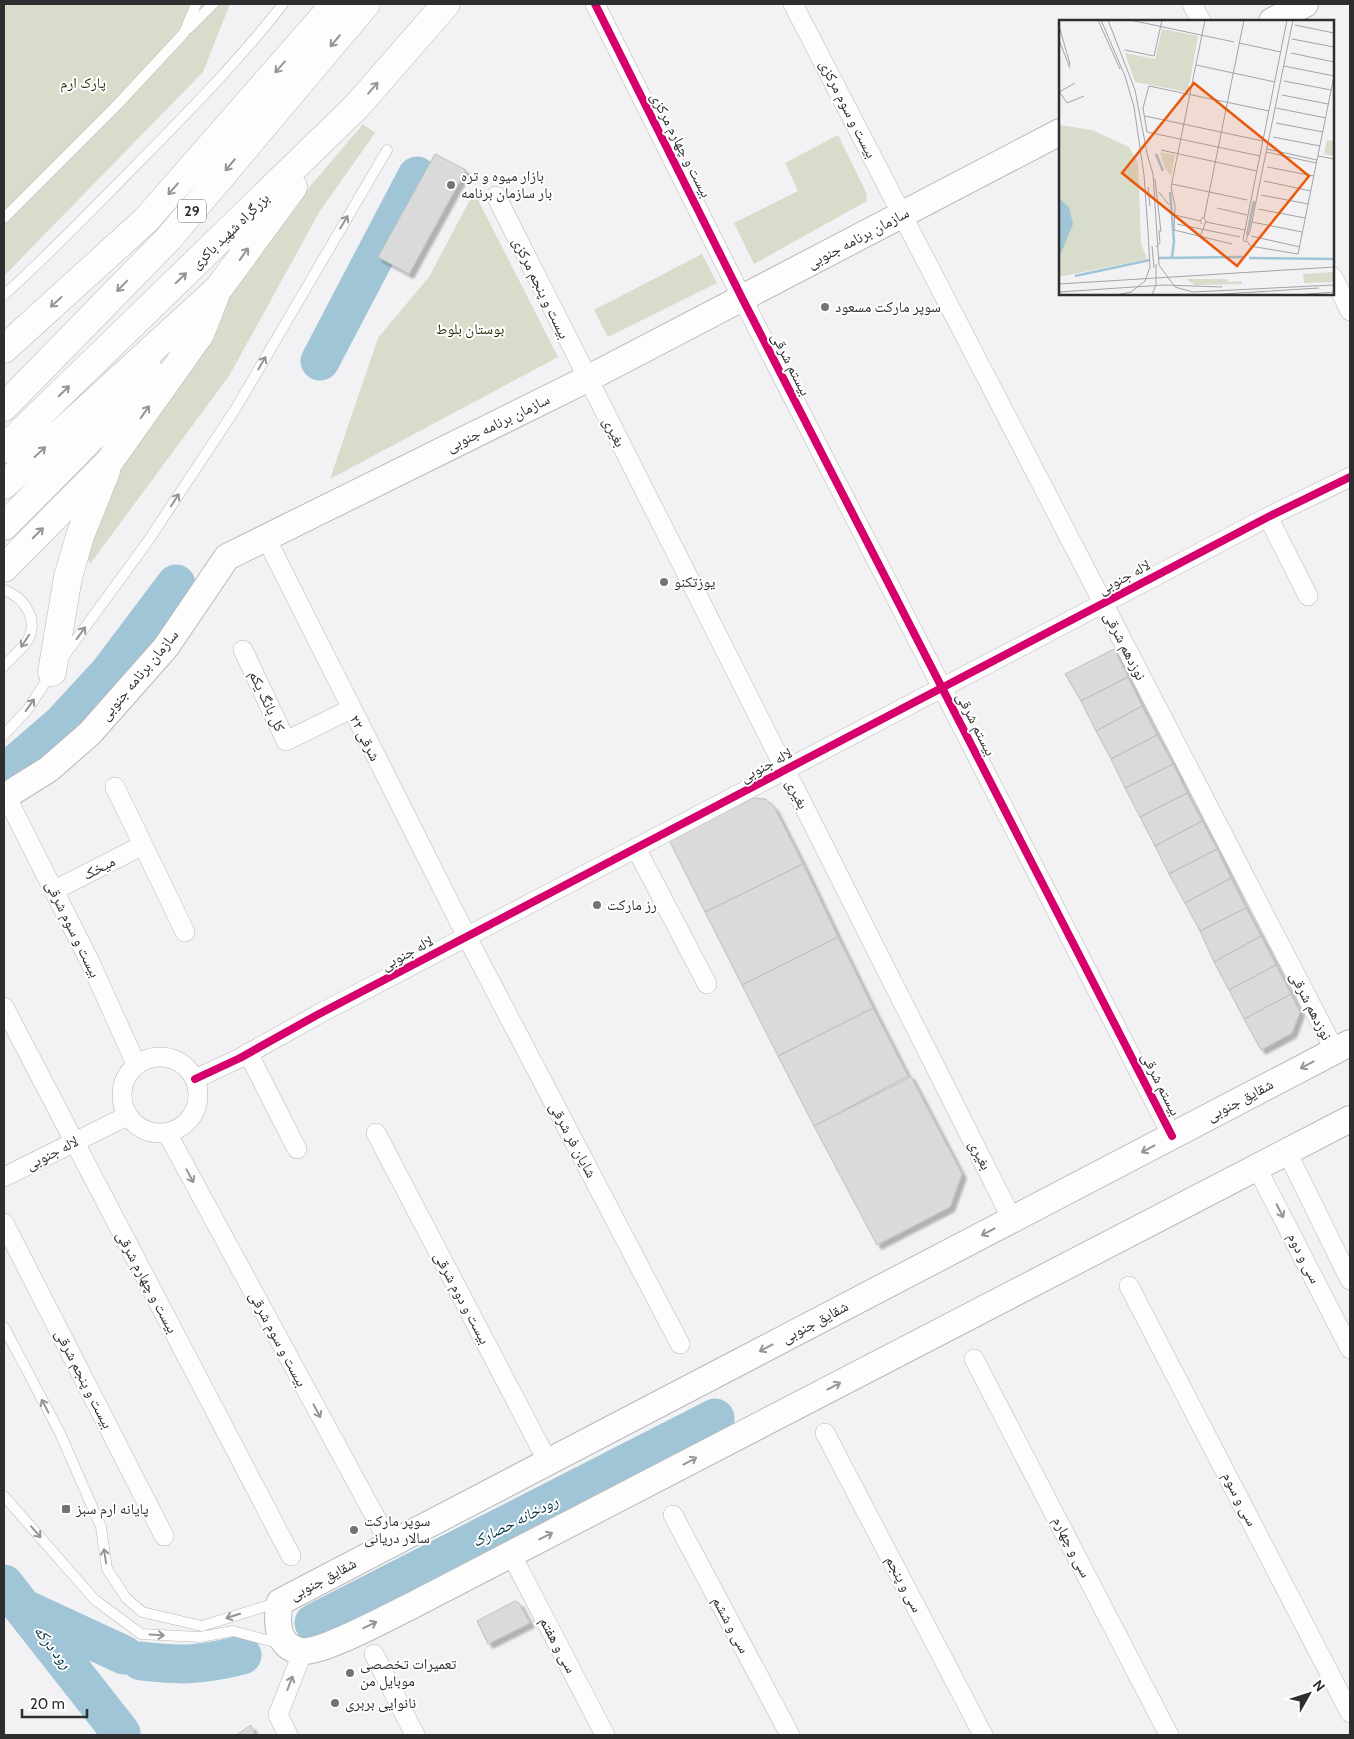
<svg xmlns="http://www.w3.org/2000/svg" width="1354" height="1739" font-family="Cabin,'Noto Naskh Arabic',sans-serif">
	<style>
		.green { fill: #d7ddca }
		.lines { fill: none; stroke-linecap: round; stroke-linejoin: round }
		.river { stroke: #9fc5d6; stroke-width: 39 }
		.building { fill: #dbdadb; stroke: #c0c0c0; filter: url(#shadow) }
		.lane-casing { stroke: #b9b8ba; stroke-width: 11 }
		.street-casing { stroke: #b9b8ba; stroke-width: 20 }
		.secondary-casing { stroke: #b9b8ba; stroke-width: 28 }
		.highway-casing { stroke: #b9b8ba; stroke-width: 29 }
		.lane { stroke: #fdfdfd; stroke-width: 10 }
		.street { stroke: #fdfdfd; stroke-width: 19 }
		.secondary { stroke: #fdfdfd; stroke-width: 26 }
		.highway { stroke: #fdfdfd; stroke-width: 28 }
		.cycleway-casing { stroke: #fff; stroke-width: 11 }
		.cycleway { stroke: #d6006c; stroke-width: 8 }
		.oneway { stroke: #969596 }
		.poi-dot { fill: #737274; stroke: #fff; stroke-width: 2 }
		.labels { text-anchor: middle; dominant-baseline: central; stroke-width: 4; stroke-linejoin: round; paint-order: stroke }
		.shield { fill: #fff; stroke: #6d6c6d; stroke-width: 1 }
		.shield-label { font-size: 14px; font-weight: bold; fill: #2e2d2f }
		.park-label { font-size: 15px; fill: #28310c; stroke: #fff }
		.street-label { font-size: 15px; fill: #2e2d2f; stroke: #fff }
		.poi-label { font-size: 15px; fill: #2e2d2f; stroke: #fff; text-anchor: start }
		.water-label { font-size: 16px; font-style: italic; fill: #003343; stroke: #fff }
		.inset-river { fill: none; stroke: #9fc5d6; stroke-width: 2.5 }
		.inset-road { fill: none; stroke: #a4a3a5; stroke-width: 1 }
		.view { fill: #e8590c; fill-opacity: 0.15; stroke: #e8590c; stroke-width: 2.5 }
		.inset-edge { fill: none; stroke: #2e2d2f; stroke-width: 2.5 }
	</style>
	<defs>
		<filter id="shadow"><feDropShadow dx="4.5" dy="4.5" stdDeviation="1" flood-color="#0004"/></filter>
	</defs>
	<rect width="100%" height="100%" fill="#f2f1f4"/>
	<path class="green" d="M 4,4 L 230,4 L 203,72 L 4,276 Z
		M 363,124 L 375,133 L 320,211 L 229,376 L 90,564 L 83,545 L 113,467 L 262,243 Z
		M 838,135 L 866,192 L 867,201 L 754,264 L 734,223 L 798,191 L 785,163 Z
		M 474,192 L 558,357 L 330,479 L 378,338 L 429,277 Z
		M 702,254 L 717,283 L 608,337 L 594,310 Z"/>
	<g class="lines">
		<path class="river" d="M 320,361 L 417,176
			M 4,774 L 62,724 L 109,673 L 176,584
			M 4,1584 L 121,1733
			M 29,1611 L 124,1655
			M 314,1623 L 715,1418
			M 141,1661 C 183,1666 201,1665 242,1655"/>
	</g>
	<path class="building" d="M 435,154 L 466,170 L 409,274 L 378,257 Z
		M 1114,649 L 1128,677 L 1081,701 L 1065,674 Z
		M 1128,677 L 1142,706 L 1096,731 L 1081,701 Z
		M 1142,706 L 1157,735 L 1111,759 L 1096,731 Z
		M 1157,735 L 1173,764 L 1125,788 L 1111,759 Z
		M 1173,764 L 1187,793 L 1140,817 L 1125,788 Z
		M 1187,793 L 1202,821 L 1155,846 L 1140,817 Z
		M 753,798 L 766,799 L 774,807 L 803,864 L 705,912 L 669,840 Z
		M 1202,821 L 1217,849 L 1169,874 L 1155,846 Z
		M 1217,849 L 1231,878 L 1185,903 L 1169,874 Z
		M 803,864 L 838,937 L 742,985 L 705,912 Z
		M 1231,878 L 1246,908 L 1200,931 L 1185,903 Z
		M 1246,908 L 1261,936 L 1214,962 L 1200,931 Z
		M 1261,936 L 1276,965 L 1229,990 L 1214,962 Z
		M 838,937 L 873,1008 L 778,1056 L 742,985 Z
		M 1276,965 L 1291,994 L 1244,1019 L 1229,990 Z
		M 1291,994 L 1300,1012 L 1292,1033 L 1261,1050 L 1244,1019 Z
		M 873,1008 L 909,1078 L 814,1126 L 778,1056 Z
		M 910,1075 L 962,1174 L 950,1207 L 877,1245 L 814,1126 Z
		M 515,1601 L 519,1603 L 530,1623 L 488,1644 L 477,1621 Z
		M 251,1725 L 255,1735 L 236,1735 Z"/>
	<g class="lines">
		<g class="lane-casing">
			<path id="lane" d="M 188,29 L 213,4
				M 4,218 L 118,104 L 184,33 L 196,4
				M 4,295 C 53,251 98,203 145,156 C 193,107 241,58 283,4
				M 4,590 C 26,598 40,622 26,643 C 20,651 11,658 4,666
				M 62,659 L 148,541 L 236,408 L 387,150
				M 4,735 L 28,709 L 52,672
				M 4,1327 L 60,1433 L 101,1527 L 107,1569 L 126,1598 L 142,1612 L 202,1626 L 279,1602
				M 4,1496 L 95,1600 L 141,1634 L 200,1637 L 233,1631 L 282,1644"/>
		</g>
		<g class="street-casing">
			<path id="street" d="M 595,4 L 742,298 L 1172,1136
				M 793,4 L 1335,1051
				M 1192,4 L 1201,21
				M 496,196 L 1012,1219
				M 1333,277 L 1350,311
				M 1268,517 L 1308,596
				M 266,538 L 467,937 L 680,1344
				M 243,650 L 286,741 L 351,709
				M 115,787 L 185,932
				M 6,796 L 90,962 L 136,1064
				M 636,848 L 707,984
				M 55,890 L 143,845
				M 4,1007 L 291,1556
				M 248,1053 L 297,1149
				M122 1095a38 38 0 1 1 76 0a38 38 0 1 1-76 0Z
				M 195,1079 L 240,1058 L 317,1015 L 1268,517 L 1350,477
				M 167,1133 L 390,1544
				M 376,1133 L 548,1462
				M 1287,1152 L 1350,1280
				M 1257,1168 L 1350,1349
				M 4,1177 L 127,1116
				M 4,1223 L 164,1536
				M 1129,1286 L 1350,1713
				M 974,1359 L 1169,1735
				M 825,1433 L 983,1735
				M 673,1515 L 790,1735
				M 511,1554 L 605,1735
				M 374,1654 L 415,1735
				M 288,1735 L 278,1715 L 303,1651"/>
		</g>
		<g class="secondary-casing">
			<path id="secondary" d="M 1272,21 L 1305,4
				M 4,797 L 49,769 L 90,733 L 166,647 L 227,557 L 587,379 L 1060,132
				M 1350,1043 L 280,1602 C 276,1621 276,1647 301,1651 C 321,1654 390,1616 411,1606 L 1350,1119"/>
		</g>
		<g class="highway-casing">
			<path id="highway" d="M 4,349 L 146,220 L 335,4
				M 4,407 L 169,238 L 366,4
				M 4,449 L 357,106 L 446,4
				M 4,485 L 219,288 L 293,187
				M 4,526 L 117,412 L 148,369
				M 4,568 L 109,462 L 200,334 L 215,296
				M 52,672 L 68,577 L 80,536 L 106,471"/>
		</g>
		<use href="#lane" class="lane"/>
		<use href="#street" class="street"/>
		<use href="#secondary" class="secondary"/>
		<use href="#highway" class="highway"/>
		<g class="cycleway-casing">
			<path id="cycleway" d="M 595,4 L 742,298 L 1172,1136
				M 195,1079 L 240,1058 L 317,1015 L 1268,517 L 1350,477"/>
		</g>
		<use href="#cycleway" class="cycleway"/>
	</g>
	<defs><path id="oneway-shaft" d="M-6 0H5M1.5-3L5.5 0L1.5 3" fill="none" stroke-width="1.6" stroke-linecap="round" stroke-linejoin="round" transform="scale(1.25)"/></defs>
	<g class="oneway">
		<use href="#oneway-shaft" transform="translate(335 41) rotate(130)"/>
		<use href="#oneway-shaft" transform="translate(280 67) rotate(131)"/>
		<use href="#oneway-shaft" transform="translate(373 88) rotate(-49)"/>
		<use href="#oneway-shaft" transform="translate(230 165) rotate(130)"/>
		<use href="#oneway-shaft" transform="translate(173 189) rotate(131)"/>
		<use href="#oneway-shaft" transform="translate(344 222) rotate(-59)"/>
		<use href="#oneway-shaft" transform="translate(244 254) rotate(-54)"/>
		<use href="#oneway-shaft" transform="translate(181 278) rotate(-44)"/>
		<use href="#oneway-shaft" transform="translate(122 286) rotate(134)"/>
		<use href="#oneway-shaft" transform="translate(56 302) rotate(138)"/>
		<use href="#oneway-shaft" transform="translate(262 363) rotate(-60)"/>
		<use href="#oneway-shaft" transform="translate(64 391) rotate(-44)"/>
		<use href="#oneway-shaft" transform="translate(145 412) rotate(-55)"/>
		<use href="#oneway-shaft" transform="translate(40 452) rotate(-43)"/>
		<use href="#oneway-shaft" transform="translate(175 500) rotate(-57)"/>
		<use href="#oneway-shaft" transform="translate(38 533) rotate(-45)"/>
		<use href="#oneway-shaft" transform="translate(81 633) rotate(-54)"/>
		<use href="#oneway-shaft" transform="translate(25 641) rotate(123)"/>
		<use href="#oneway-shaft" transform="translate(30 705) rotate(-54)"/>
		<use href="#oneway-shaft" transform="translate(1307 1065) rotate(152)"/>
		<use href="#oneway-shaft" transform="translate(1148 1149) rotate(152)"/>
		<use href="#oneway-shaft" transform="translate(190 1176) rotate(62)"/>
		<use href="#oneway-shaft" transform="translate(1280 1211) rotate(63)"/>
		<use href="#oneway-shaft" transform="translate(988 1232) rotate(152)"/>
		<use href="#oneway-shaft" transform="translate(766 1348) rotate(152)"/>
		<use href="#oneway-shaft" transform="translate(834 1386) rotate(-28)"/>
		<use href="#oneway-shaft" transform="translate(45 1406) rotate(-118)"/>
		<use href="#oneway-shaft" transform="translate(317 1411) rotate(62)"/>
		<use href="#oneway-shaft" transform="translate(690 1461) rotate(-28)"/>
		<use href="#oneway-shaft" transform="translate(36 1532) rotate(49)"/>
		<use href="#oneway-shaft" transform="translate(546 1536) rotate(-27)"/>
		<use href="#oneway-shaft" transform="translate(105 1556) rotate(-99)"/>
		<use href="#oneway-shaft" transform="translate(233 1616) rotate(163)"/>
		<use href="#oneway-shaft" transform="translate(370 1625) rotate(-25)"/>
		<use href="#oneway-shaft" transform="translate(157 1635) rotate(3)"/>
		<use href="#oneway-shaft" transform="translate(290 1683) rotate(-69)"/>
	</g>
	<g class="poi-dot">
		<circle cx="451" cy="185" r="5"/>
		<circle cx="825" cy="307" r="5"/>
		<circle cx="664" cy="582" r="5"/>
		<circle cx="597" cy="905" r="5"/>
		<rect x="61" y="1504" width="10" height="10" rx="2.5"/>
		<circle cx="354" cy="1530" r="5"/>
		<circle cx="350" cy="1673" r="5"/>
		<circle cx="335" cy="1703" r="5"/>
	</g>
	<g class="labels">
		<rect class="shield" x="178" y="199.5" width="28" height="23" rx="4"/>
		<g class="shield-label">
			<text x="192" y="211">29</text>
		</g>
		<g class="park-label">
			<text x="83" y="83">پارک ارم</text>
			<text x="470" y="329">بوستان بلوط</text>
		</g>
		<g class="street-label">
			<text transform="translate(848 109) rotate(63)">بیست و سوم مرکزی</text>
			<text transform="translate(681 145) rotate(63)">بیست و چهارم مرکزی</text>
			<text transform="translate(230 231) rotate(-44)">بزرگراه شهید باکری</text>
			<text transform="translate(858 238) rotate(-28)">سازمان برنامه جنوبی</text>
			<text transform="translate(541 288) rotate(64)">بیست و پنجم مرکزی</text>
			<text transform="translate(791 364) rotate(63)">بیستم شرقی</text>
			<text transform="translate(498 423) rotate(-26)">سازمان برنامه جنوبی</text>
			<text transform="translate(614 432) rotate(63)">بغیری</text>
			<text transform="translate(1124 577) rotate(-28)">لاله جنوبی</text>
			<text transform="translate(1125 646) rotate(63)">نوزدهم شرقی</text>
			<text transform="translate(139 675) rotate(-50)">سازمان برنامه جنوبی</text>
			<text transform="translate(267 701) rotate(65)">کل بانگ یکم</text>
			<text transform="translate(976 724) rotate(63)">بیستم شرقی</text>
			<text transform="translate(365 738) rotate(63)">۲۲ شرقی</text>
			<text transform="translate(766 765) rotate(-28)">لاله جنوبی</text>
			<text transform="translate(797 794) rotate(63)">بغیری</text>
			<text transform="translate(99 868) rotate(-27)">میخک</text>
			<text transform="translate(73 929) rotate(64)">بیست و سوم شرقی</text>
			<text transform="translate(407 953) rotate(-28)">لاله جنوبی</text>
			<text transform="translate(1311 1006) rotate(63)">نوزدهم شرقی</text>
			<text transform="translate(1161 1084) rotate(63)">بیستم شرقی</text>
			<text transform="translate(1240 1100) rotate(-28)">شقایق جنوبی</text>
			<text transform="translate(573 1140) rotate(62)">شایان فر شرقی</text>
			<text transform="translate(52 1153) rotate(-27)">لاله جنوبی</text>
			<text transform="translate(980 1155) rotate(63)">بغیری</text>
			<text transform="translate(1304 1258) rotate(63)">سی و دوم</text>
			<text transform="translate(147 1282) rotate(62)">بیست و چهارم شرقی</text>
			<text transform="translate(462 1298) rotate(62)">بیست و دوم شرقی</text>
			<text transform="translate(815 1322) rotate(-28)">شقایق جنوبی</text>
			<text transform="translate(278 1339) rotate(62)">بیست و سوم شرقی</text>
			<text transform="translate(84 1379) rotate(63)">بیست و پنجم شرقی</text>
			<text transform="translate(1240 1499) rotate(63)">سی و سوم</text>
			<text transform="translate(1072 1547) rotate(63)">سی و چهارم</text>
			<text transform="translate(323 1579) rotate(-28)">شقایق جنوبی</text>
			<text transform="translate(904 1584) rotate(62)">سی و پنجم</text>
			<text transform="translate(731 1625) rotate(62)">سی و ششم</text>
			<text transform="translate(558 1645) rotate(62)">سی و هفتم</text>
		</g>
		<g class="poi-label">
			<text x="461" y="176">بازار میوه و تره<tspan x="461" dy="17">بار سازمان برنامه</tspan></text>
			<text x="835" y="307">سوپر مارکت مسعود</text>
			<text x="674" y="582">یوزتکنو</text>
			<text x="607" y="905">رز مارکت</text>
			<text x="76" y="1509">پایانه ارم سبز</text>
			<text x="364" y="1521">سوپر مارکت<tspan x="364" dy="17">سالار دریانی</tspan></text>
			<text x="360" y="1664">تعمیرات تخصصی<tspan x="360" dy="17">موبایل من</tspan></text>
			<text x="345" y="1703">نانوایی بربری</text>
		</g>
		<g class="water-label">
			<text transform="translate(515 1521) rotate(-27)">رودخانه حصارک</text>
			<text transform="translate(53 1647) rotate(52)">رود درکه</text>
		</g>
	</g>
	<g transform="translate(1059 20)">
		<rect width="275" height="275" fill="#f2f1f4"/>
		<path d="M 103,9 L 139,16 L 129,72 L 76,62 L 66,33 L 96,39 ZM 0,105 L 33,110 L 70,127 L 79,143 L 82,223 L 88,239 L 0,257 ZM 268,120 L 275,121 L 275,136 L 265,134 ZM 101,132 L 116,135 L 112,156 L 105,146 ZM 275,252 L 275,262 L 245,263 L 244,254 ZM 127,259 L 168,259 L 169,262 L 182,261 L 183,264 L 136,265 Z" fill="#d7ddca"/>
		<path d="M 0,178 L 10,187 L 14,204 L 0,238 Z" fill="#9fc5d6"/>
		<path class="inset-river" d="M 97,134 L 104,151M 111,172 L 115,222 L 113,237M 188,215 L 195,181M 100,238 L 184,237M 190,238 L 275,239M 16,256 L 91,240"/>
		<path class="inset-road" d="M 39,0 L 61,49M 42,0 L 66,56 L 75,87 L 85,155 L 89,211 L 91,247 L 86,261 L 72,272 L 57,275M 49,0 L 76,70 L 89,138M 71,0 L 175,22M 146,0 L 112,167 L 116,186 L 115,210 L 173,224M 228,0 L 184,220 L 186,222 L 191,211 L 234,0M 236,5 L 275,13M 0,6 L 11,44 L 9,45M 233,19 L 275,27M 0,20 L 11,48M 180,23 L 222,32M 66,30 L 95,36 L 103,0M 232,33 L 275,42M 137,45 L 216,62M 225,46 L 275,56M 225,61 L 272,70M 0,71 L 8,83 L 25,76M 0,72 L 16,63M 223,75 L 269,84M 217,88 L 267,98M 86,96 L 204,121M 217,103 L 264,112M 214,117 L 261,126M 208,129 L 258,140M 102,130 L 198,151M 207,132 L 257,143M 201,136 L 88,112 L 84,88 L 90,66 L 210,91M 259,136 L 275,139M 89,137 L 94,154 L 100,245 L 116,267 L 134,272 L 274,265M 208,147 L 255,156M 96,159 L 102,212M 205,161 L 252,171M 113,164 L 188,180M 89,167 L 91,186M 100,172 L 110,185M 202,175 L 249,184M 158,188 L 188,195M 199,189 L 246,198M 116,195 L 141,201M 145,198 L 185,0M 147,202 L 186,210M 193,202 L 243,212M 118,204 L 181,217M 192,216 L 241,227M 141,217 L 147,201 L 144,197 L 141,201 L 143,204M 188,221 L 191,226 L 239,234 L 275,56M 93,226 L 95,248M 97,227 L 101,223 L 100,210M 0,264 L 275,247M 0,272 L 105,265 L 163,267M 93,275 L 97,264 L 97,244M 148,275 L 260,268M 237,275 L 275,272"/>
		<path class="view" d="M 135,63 L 250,156 L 178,246 L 63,153 Z"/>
		<rect width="275" height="275" class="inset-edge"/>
	</g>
	<rect width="1354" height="1739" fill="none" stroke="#2e2d2f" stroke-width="10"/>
	<g transform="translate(1309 1694) rotate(51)" stroke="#ffffff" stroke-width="4" paint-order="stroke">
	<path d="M0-4L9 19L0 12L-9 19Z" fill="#2e2d2f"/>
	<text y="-8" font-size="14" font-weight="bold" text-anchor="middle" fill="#2e2d2f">N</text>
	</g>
	<path d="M22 1709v8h65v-8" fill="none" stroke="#2e2d2f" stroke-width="2.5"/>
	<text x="30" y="1709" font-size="15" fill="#2e2d2f" stroke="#ffffff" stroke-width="4" paint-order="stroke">20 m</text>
</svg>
